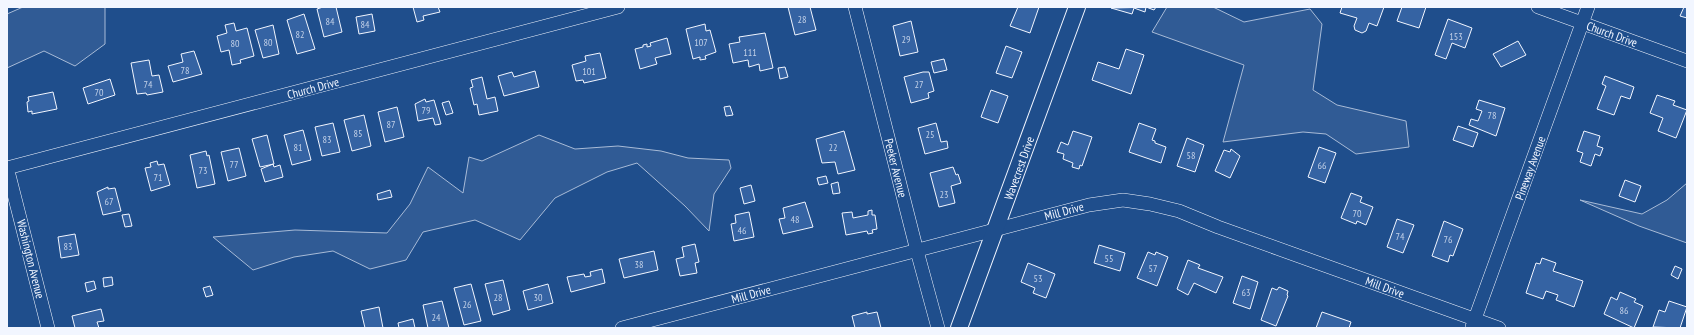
<svg xmlns="http://www.w3.org/2000/svg" width="1694" height="335" font-family="'PT Sans Narrow',sans-serif">
	<style>
		.built { fill: #305b95; stroke: #a8bbd7 }
		.building { fill: #3563a3; stroke: #f2f6ff }
		.lines { fill: none; stroke-linecap: round; stroke-linejoin: round }
		.minor-casing { stroke: #f2f6ff; stroke-width: 14 }
		.tertiary-casing { stroke: #f2f6ff; stroke-width: 18 }
		.minor { stroke: #1f4e8c; stroke-width: 13 }
		.tertiary { stroke: #1f4e8c; stroke-width: 16 }
		.labels { text-anchor: middle; dominant-baseline: central; stroke-width: 3; stroke-linejoin: round; paint-order: stroke }
		.number-label { font-size: 10px; fill: #c3d1e8 }
		.street-label { font-size: 12px; fill: #f2f6ff; stroke: #1f4e8c }
	</style>
	<rect width="100%" height="100%" fill="#1f4e8c"/>
	<path class="built" d="M 23,7 L 105,7 L 105,44 L 75,66 L 44,51 L 7,68 L 7,14 Z
		M 1167,7 L 1213,7 L 1244,22 L 1310,9 L 1322,24 L 1313,90 L 1337,105 L 1406,121 L 1409,147 L 1356,154 L 1326,134 L 1303,132 L 1223,142 L 1244,65 L 1152,32 Z
		M 539,135 L 575,149 L 618,146 L 661,151 L 688,158 L 729,160 L 731,168 L 714,194 L 709,231 L 685,206 L 637,163 L 607,172 L 555,198 L 520,240 L 475,220 L 423,232 L 406,260 L 370,269 L 333,251 L 294,257 L 253,270 L 213,237 L 295,230 L 387,233 L 410,204 L 428,167 L 463,193 L 469,157 L 482,161 Z
		M 1687,183 L 1687,243 L 1639,226 L 1580,200 L 1642,214 L 1667,200 Z"/>
	<path class="building" d="M 323,7 L 336,7 L 342,32 L 324,37 L 317,9 Z
		M 413,7 L 438,7 L 440,12 L 423,16 L 424,20 L 417,22 Z
		M 788,7 L 810,7 L 816,30 L 795,35 Z
		M 1018,7 L 1039,7 L 1030,33 L 1010,26 Z
		M 1146,7 L 1145,12 L 1134,8 L 1132,14 L 1111,8 L 1156,7 L 1154,10 Z
		M 1342,7 L 1384,7 L 1377,26 L 1369,23 L 1366,31 L 1362,33 L 1355,30 L 1354,26 L 1357,18 L 1340,13 Z
		M 1402,7 L 1426,7 L 1419,28 L 1397,21 Z
		M 1684,7 L 1687,7 L 1687,18 L 1680,16 Z
		M 304,14 L 315,49 L 297,54 L 287,20 Z
		M 372,14 L 375,31 L 359,34 L 356,17 Z
		M 1448,19 L 1472,28 L 1465,48 L 1452,43 L 1446,59 L 1435,55 Z
		M 911,21 L 918,52 L 900,56 L 893,26 Z
		M 234,23 L 236,31 L 247,28 L 254,56 L 240,60 L 241,63 L 232,65 L 229,50 L 221,52 L 217,36 L 227,33 L 225,25 Z
		M 705,24 L 706,31 L 710,30 L 716,52 L 705,56 L 706,59 L 700,60 L 700,57 L 693,59 L 686,29 Z
		M 273,25 L 279,54 L 263,58 L 255,30 Z
		M 765,33 L 773,68 L 760,71 L 759,64 L 749,67 L 748,60 L 733,63 L 729,44 L 740,42 L 739,37 Z
		M 667,38 L 671,54 L 655,58 L 657,64 L 640,69 L 635,49 L 643,47 L 643,45 L 647,44 L 647,47 L 651,46 L 650,43 Z
		M 1518,41 L 1526,55 L 1501,67 L 1493,54 Z
		M 1006,46 L 1022,52 L 1012,78 L 996,73 Z
		M 1126,49 L 1144,55 L 1131,94 L 1092,80 L 1098,62 L 1119,69 Z
		M 194,51 L 202,74 L 173,82 L 168,66 L 183,62 L 181,54 Z
		M 600,53 L 606,78 L 584,83 L 583,80 L 576,81 L 572,65 L 586,61 L 585,56 Z
		M 944,59 L 947,70 L 934,73 L 931,62 Z
		M 149,60 L 152,76 L 159,75 L 163,92 L 147,95 L 146,93 L 137,94 L 131,63 Z
		M 785,67 L 788,77 L 780,79 L 778,68 Z
		M 535,71 L 539,87 L 504,96 L 498,76 L 512,72 L 514,77 Z
		M 923,72 L 929,72 L 934,91 L 928,93 L 929,98 L 911,103 L 904,77 Z
		M 1605,76 L 1634,87 L 1630,99 L 1621,96 L 1614,115 L 1597,109 L 1606,86 L 1602,84 Z
		M 482,77 L 487,99 L 495,97 L 498,111 L 479,115 L 477,104 L 474,105 L 470,88 L 473,87 L 471,80 Z
		M 110,79 L 115,95 L 88,104 L 83,88 Z
		M 991,90 L 1008,96 L 998,123 L 981,117 Z
		M 53,92 L 57,109 L 32,114 L 32,111 L 28,112 L 27,102 L 29,101 L 28,97 Z
		M 1657,95 L 1675,101 L 1673,105 L 1687,110 L 1676,138 L 1658,131 L 1663,118 L 1650,113 Z
		M 425,99 L 426,102 L 434,100 L 441,124 L 435,125 L 433,118 L 418,121 L 415,104 Z
		M 1479,100 L 1505,108 L 1496,136 L 1469,125 L 1471,119 L 1478,121 L 1482,111 L 1476,109 Z
		M 449,101 L 453,113 L 446,115 L 442,103 Z
		M 730,106 L 733,115 L 726,116 L 724,107 Z
		M 397,107 L 404,137 L 385,142 L 378,112 Z
		M 364,115 L 371,146 L 352,151 L 344,120 Z
		M 333,123 L 340,152 L 322,156 L 315,127 Z
		M 936,123 L 941,142 L 947,141 L 948,148 L 925,154 L 918,128 Z
		M 1139,123 L 1156,129 L 1152,140 L 1155,141 L 1155,143 L 1166,147 L 1161,163 L 1129,152 Z
		M 1458,126 L 1478,133 L 1473,147 L 1453,140 Z
		M 303,130 L 311,160 L 292,165 L 284,135 Z
		M 844,131 L 855,170 L 838,174 L 835,162 L 822,163 L 816,139 Z
		M 1073,131 L 1092,137 L 1082,166 L 1080,165 L 1079,169 L 1072,167 L 1073,163 L 1063,159 L 1064,154 L 1057,152 L 1061,142 L 1068,145 Z
		M 1584,131 L 1600,136 L 1597,146 L 1603,148 L 1600,156 L 1595,154 L 1591,166 L 1580,162 L 1583,153 L 1577,151 Z
		M 267,135 L 274,164 L 260,167 L 252,139 Z
		M 1187,138 L 1204,145 L 1195,172 L 1177,166 Z
		M 1319,147 L 1336,153 L 1325,183 L 1308,177 Z
		M 239,148 L 246,176 L 228,181 L 221,152 Z
		M 1231,149 L 1240,156 L 1230,178 L 1215,171 L 1224,150 L 1230,152 Z
		M 206,151 L 207,156 L 209,155 L 215,184 L 197,188 L 190,155 Z
		M 157,161 L 158,165 L 164,164 L 170,185 L 151,191 L 145,168 L 151,167 L 150,163 Z
		M 273,164 L 274,167 L 280,165 L 283,177 L 265,182 L 261,169 Z
		M 953,167 L 956,175 L 958,174 L 961,183 L 951,186 L 955,203 L 939,207 L 930,173 Z
		M 826,176 L 828,183 L 819,185 L 817,178 Z
		M 1625,180 L 1641,186 L 1635,202 L 1619,196 Z
		M 838,182 L 840,193 L 833,194 L 831,184 Z
		M 751,185 L 755,201 L 744,204 L 740,188 Z
		M 108,187 L 108,189 L 115,188 L 121,211 L 103,215 L 97,192 Z
		M 390,190 L 392,197 L 378,200 L 377,194 Z
		M 1351,193 L 1362,197 L 1360,202 L 1373,207 L 1366,225 L 1357,221 L 1356,224 L 1341,218 Z
		M 805,202 L 813,227 L 783,234 L 779,219 L 785,218 L 783,208 Z
		M 872,210 L 872,215 L 875,215 L 877,229 L 872,230 L 873,233 L 868,234 L 867,231 L 846,235 L 842,213 L 852,212 L 853,218 L 868,215 L 868,211 Z
		M 749,212 L 754,237 L 734,241 L 731,224 L 736,223 L 735,215 Z
		M 129,214 L 132,226 L 125,227 L 122,215 Z
		M 1397,219 L 1414,225 L 1403,253 L 1387,247 Z
		M 1444,221 L 1463,229 L 1453,256 L 1450,255 L 1448,262 L 1432,256 Z
		M 75,234 L 79,255 L 61,258 L 58,237 Z
		M 695,244 L 699,262 L 695,263 L 697,273 L 680,276 L 676,259 L 684,257 L 682,247 Z
		M 1099,245 L 1125,253 L 1120,271 L 1094,263 Z
		M 654,251 L 658,270 L 624,278 L 619,259 Z
		M 1148,252 L 1155,255 L 1156,252 L 1168,257 L 1157,286 L 1137,278 Z
		M 1542,258 L 1556,263 L 1553,271 L 1583,281 L 1574,307 L 1556,300 L 1558,295 L 1546,291 L 1543,299 L 1526,293 L 1536,263 L 1540,264 Z
		M 1188,260 L 1200,265 L 1198,268 L 1223,277 L 1216,293 L 1194,283 L 1188,295 L 1177,289 Z
		M 1028,263 L 1055,274 L 1046,298 L 1033,293 L 1035,288 L 1021,282 Z
		M 1675,266 L 1682,269 L 1678,279 L 1671,275 Z
		M 602,269 L 605,283 L 571,292 L 567,277 L 584,274 L 585,277 L 591,276 L 590,272 Z
		M 1242,276 L 1258,282 L 1250,309 L 1233,303 Z
		M 112,277 L 113,285 L 104,287 L 103,278 Z
		M 503,280 L 510,310 L 493,315 L 485,284 Z
		M 94,281 L 96,289 L 87,292 L 85,283 Z
		M 471,284 L 481,321 L 464,325 L 454,288 Z
		M 548,284 L 553,303 L 528,310 L 523,291 Z
		M 210,286 L 213,295 L 206,297 L 203,288 Z
		M 1279,287 L 1288,291 L 1287,295 L 1288,296 L 1276,326 L 1261,320 L 1272,288 L 1277,290 Z
		M 1620,292 L 1636,299 L 1634,302 L 1643,306 L 1634,328 L 1604,314 L 1611,297 L 1617,300 Z
		M 442,301 L 449,328 L 428,328 L 423,305 Z
		M 1669,301 L 1687,307 L 1680,328 L 1653,327 L 1659,310 L 1665,312 Z
		M 379,307 L 383,328 L 365,328 L 361,311 Z
		M 101,309 L 104,321 L 97,322 L 99,328 L 75,328 L 72,316 Z
		M 867,312 L 867,314 L 877,312 L 881,328 L 855,328 L 852,316 Z
		M 1322,312 L 1351,322 L 1349,328 L 1316,328 Z
		M 413,319 L 415,328 L 399,328 L 398,323 Z"/>
	<g class="lines">
		<g class="minor-casing">
			<path id="minor" d="M 855,7 L 917,251 L 938,328
				M 1538,7 L 1687,61
				M 7,167 L 48,328
				M 7,168 L 618,7
				M 1472,327 L 1588,7
				M 622,328 L 1089,205 L 1123,200 L 1150,204 L 1179,211 L 1218,227 L 1499,328"/>
		</g>
		<g class="tertiary-casing">
			<path id="tertiary" d="M 959,328 L 1077,7"/>
		</g>
		<use href="#minor" class="minor"/>
		<use href="#tertiary" class="tertiary"/>
	</g>
	<g class="labels">
		<g class="number-label">
			<text x="802" y="19">28</text>
			<text x="330" y="21">84</text>
			<text x="365" y="24">84</text>
			<text x="300" y="34">82</text>
			<text x="1456" y="36">153</text>
			<text x="906" y="39">29</text>
			<text x="268" y="42">80</text>
			<text x="701" y="42">107</text>
			<text x="235" y="43">80</text>
			<text x="750" y="52">111</text>
			<text x="185" y="70">78</text>
			<text x="589" y="71">101</text>
			<text x="148" y="84">74</text>
			<text x="919" y="84">27</text>
			<text x="99" y="92">70</text>
			<text x="426" y="110">79</text>
			<text x="1492" y="115">78</text>
			<text x="391" y="124">87</text>
			<text x="358" y="133">85</text>
			<text x="930" y="134">25</text>
			<text x="327" y="139">83</text>
			<text x="298" y="147">81</text>
			<text x="833" y="147">22</text>
			<text x="1191" y="155">58</text>
			<text x="234" y="164">77</text>
			<text x="1322" y="165">66</text>
			<text x="203" y="170">73</text>
			<text x="158" y="177">71</text>
			<text x="944" y="194">23</text>
			<text x="109" y="201">67</text>
			<text x="1357" y="213">70</text>
			<text x="795" y="219">48</text>
			<text x="742" y="230">46</text>
			<text x="1400" y="236">74</text>
			<text x="1448" y="239">76</text>
			<text x="68" y="246">83</text>
			<text x="1109" y="258">55</text>
			<text x="639" y="264">38</text>
			<text x="1153" y="268">57</text>
			<text x="1038" y="278">53</text>
			<text x="1246" y="292">63</text>
			<text x="498" y="297">28</text>
			<text x="538" y="297">30</text>
			<text x="467" y="304">26</text>
			<text x="1624" y="310">86</text>
			<text x="436" y="317">24</text>
		</g>
		<g class="street-label">
			<text transform="translate(1612 34) rotate(20)">Church Drive</text>
			<text transform="translate(313 88) rotate(-15)">Church Drive</text>
			<text transform="translate(896 168) rotate(76)">Peeker Avenue</text>
			<text transform="translate(1019 168) rotate(-70)">Wavecrest Drive</text>
			<text transform="translate(1530 168) rotate(-70)">Pineway Avenue</text>
			<text transform="translate(1064 211) rotate(-15)">Mill Drive</text>
			<text transform="translate(31 259) rotate(76)">Washington Avenue</text>
			<text transform="translate(1385 287) rotate(20)">Mill Drive</text>
			<text transform="translate(751 294) rotate(-15)">Mill Drive</text>
		</g>
	</g>
	<rect width="1694" height="335" fill="none" stroke="#f2f6ff" stroke-width="16"/>
</svg>
